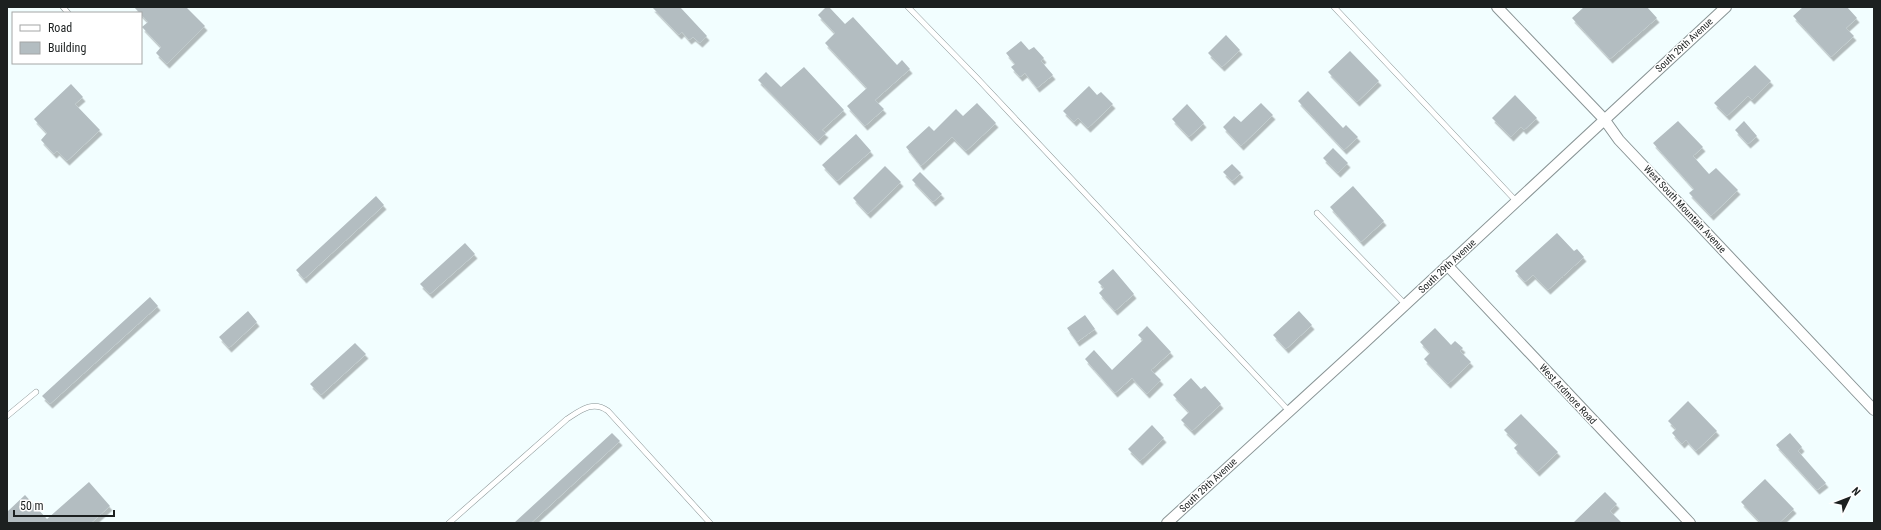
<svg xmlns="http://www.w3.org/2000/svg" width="1881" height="530" font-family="'Roboto Condensed',sans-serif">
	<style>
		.building { fill: #b3bdc1; filter: url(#shadow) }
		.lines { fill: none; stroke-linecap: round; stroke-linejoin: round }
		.service-casing { stroke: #899495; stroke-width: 6 }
		.minor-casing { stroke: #899495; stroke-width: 12 }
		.service { stroke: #fff; stroke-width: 5 }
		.minor { stroke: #fff; stroke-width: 10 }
		.labels { text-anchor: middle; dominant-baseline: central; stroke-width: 3; stroke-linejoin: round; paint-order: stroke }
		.street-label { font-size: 10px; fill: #1c2020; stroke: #fff }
	</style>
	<defs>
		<filter id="shadow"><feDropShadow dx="2.5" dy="4.5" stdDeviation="0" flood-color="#0004"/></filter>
	</defs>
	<rect width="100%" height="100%" fill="#f2feff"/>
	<path class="building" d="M 134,7 L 186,7 L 205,26 L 167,64 L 156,53 L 161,47 L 142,27 L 148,22 Z
		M 652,7 L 680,7 L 707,36 L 700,43 L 693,37 L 689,40 L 682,32 L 679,35 Z
		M 826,7 L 829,7 L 845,24 L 853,17 L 897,65 L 902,60 L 910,69 L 875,100 L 884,109 L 865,126 L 847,106 L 867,88 L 825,43 L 835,33 L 818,15 Z
		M 1584,7 L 1647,7 L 1657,18 L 1610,59 L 1572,18 Z
		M 1803,7 L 1847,7 L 1857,18 L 1846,28 L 1854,36 L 1831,57 L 1793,16 Z
		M 1226,35 L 1240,50 L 1222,67 L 1208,53 Z
		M 1021,41 L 1029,50 L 1034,47 L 1044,58 L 1041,61 L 1053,75 L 1037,88 L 1025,73 L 1020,77 L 1011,67 L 1015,64 L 1006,53 Z
		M 1350,51 L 1379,81 L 1357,102 L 1328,72 Z
		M 1755,65 L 1771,81 L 1752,100 L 1748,96 L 1727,116 L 1714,103 Z
		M 804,67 L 844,110 L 822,130 L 826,133 L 818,141 L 758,80 L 766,72 L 781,87 Z
		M 71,84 L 83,97 L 75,104 L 100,130 L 67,161 L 57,151 L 54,154 L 41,140 L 47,133 L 34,119 Z
		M 1089,86 L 1097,95 L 1101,92 L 1113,104 L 1088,128 L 1078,118 L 1074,122 L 1063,111 Z
		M 1308,91 L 1343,128 L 1346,125 L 1358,137 L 1344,150 L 1298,101 Z
		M 1515,95 L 1537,118 L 1524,130 L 1521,127 L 1511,137 L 1492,118 Z
		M 977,103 L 996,123 L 966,151 L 952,137 L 921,166 L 906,147 L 929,126 L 934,131 L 956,109 L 963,116 Z
		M 1261,103 L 1273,115 L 1241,146 L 1223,127 L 1234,116 L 1241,122 Z
		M 1187,104 L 1204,123 L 1189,137 L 1172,119 Z
		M 1678,121 L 1703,147 L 1693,156 L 1709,174 L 1716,168 L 1738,190 L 1711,216 L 1689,193 L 1694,189 L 1653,143 Z
		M 1744,121 L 1757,136 L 1748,144 L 1735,130 Z
		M 856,134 L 871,151 L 837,181 L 822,165 Z
		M 1333,148 L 1348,163 L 1338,173 L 1323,158 Z
		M 1232,164 L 1241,173 L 1232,181 L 1223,172 Z
		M 885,166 L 901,182 L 868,214 L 853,198 Z
		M 920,172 L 942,194 L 933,202 L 912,180 Z
		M 1353,186 L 1384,221 L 1361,242 L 1330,207 Z
		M 376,196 L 384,205 L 304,279 L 296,270 Z
		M 1557,233 L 1574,251 L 1577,249 L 1584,257 L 1548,290 L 1533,275 L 1525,282 L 1515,271 Z
		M 465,243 L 475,254 L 430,294 L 420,284 Z
		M 1113,269 L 1134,294 L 1115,311 L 1099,293 L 1104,288 L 1098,282 Z
		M 150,297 L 158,306 L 50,404 L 42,396 Z
		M 248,311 L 257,322 L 229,348 L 219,337 Z
		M 1299,311 L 1312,325 L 1286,349 L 1273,335 Z
		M 1085,315 L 1095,329 L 1077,342 L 1067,328 Z
		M 1147,326 L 1171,352 L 1151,370 L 1161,380 L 1147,394 L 1132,378 L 1115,393 L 1085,359 L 1094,350 L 1112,370 L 1143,340 L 1138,335 Z
		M 1435,328 L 1451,345 L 1455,341 L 1463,348 L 1460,351 L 1471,362 L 1448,384 L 1424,359 L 1430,353 L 1420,342 Z
		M 355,343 L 366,354 L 321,395 L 310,384 Z
		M 1191,378 L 1201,389 L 1205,386 L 1221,404 L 1192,431 L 1181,420 L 1189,412 L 1173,395 Z
		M 1688,401 L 1717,431 L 1696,451 L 1686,440 L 1682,444 L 1672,433 L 1676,429 L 1668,421 Z
		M 1521,414 L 1558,452 L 1537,472 L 1514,448 L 1518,444 L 1504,430 Z
		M 1152,425 L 1164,438 L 1140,461 L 1128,449 Z
		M 612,433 L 620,441 L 531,523 L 514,523 Z
		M 1790,433 L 1802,447 L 1798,451 L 1826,483 L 1817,490 L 1776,445 Z
		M 1765,479 L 1794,509 L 1779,523 L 1761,523 L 1741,502 Z
		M 89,482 L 110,506 L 91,523 L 7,523 L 7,512 L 25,495 L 47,519 Z
		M 1605,492 L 1617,504 L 1610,511 L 1622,523 L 1573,523 Z"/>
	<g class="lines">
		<g class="service-casing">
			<path id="service" d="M 63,7 L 68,13
				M 908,7 L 977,78 L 1289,411
				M 1334,7 L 1516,201
				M 1317,213 L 1405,304
				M 7,416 L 36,392
				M 449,523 L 567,419 C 581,410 593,400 608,411 L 710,523"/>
		</g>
		<g class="minor-casing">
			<path id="minor" d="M 1497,7 L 1604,119 L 1619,140 L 1874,410
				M 1447,265 L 1690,523
				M 1167,523 L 1363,344 L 1726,7"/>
		</g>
		<use href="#service" class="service"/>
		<use href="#minor" class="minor"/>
	</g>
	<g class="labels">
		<g class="street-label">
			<text transform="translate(1684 45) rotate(-43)">South 29th Avenue</text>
			<text transform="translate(1685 209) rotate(47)">West South Mountain Avenue</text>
			<text transform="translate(1447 266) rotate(-43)">South 29th Avenue</text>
			<text transform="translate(1568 394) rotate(47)">West Ardmore Road</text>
			<text transform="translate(1208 485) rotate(-43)">South 29th Avenue</text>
		</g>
	</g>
	<rect width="1881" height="530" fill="none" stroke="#1c2020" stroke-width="16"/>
	<rect x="12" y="12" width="130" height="52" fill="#ffffff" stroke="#a4a6a6"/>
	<rect x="20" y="25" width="20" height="6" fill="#ffffff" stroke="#a4a6a6"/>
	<text x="48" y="32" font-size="12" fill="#1c2020">Road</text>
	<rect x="20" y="42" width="20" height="12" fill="#b3bdc1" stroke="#a4a6a6"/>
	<text x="48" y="52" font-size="12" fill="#1c2020">Building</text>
	<g transform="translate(1849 498) rotate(47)" stroke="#ffffff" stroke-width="3" paint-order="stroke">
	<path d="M0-3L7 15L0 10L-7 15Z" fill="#1c2020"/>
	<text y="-6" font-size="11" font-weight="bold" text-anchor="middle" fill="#1c2020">N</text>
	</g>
	<path d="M14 510v6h100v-6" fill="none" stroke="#1c2020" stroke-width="2"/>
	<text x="20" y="510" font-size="12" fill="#1c2020" stroke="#ffffff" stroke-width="3" paint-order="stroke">50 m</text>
</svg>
